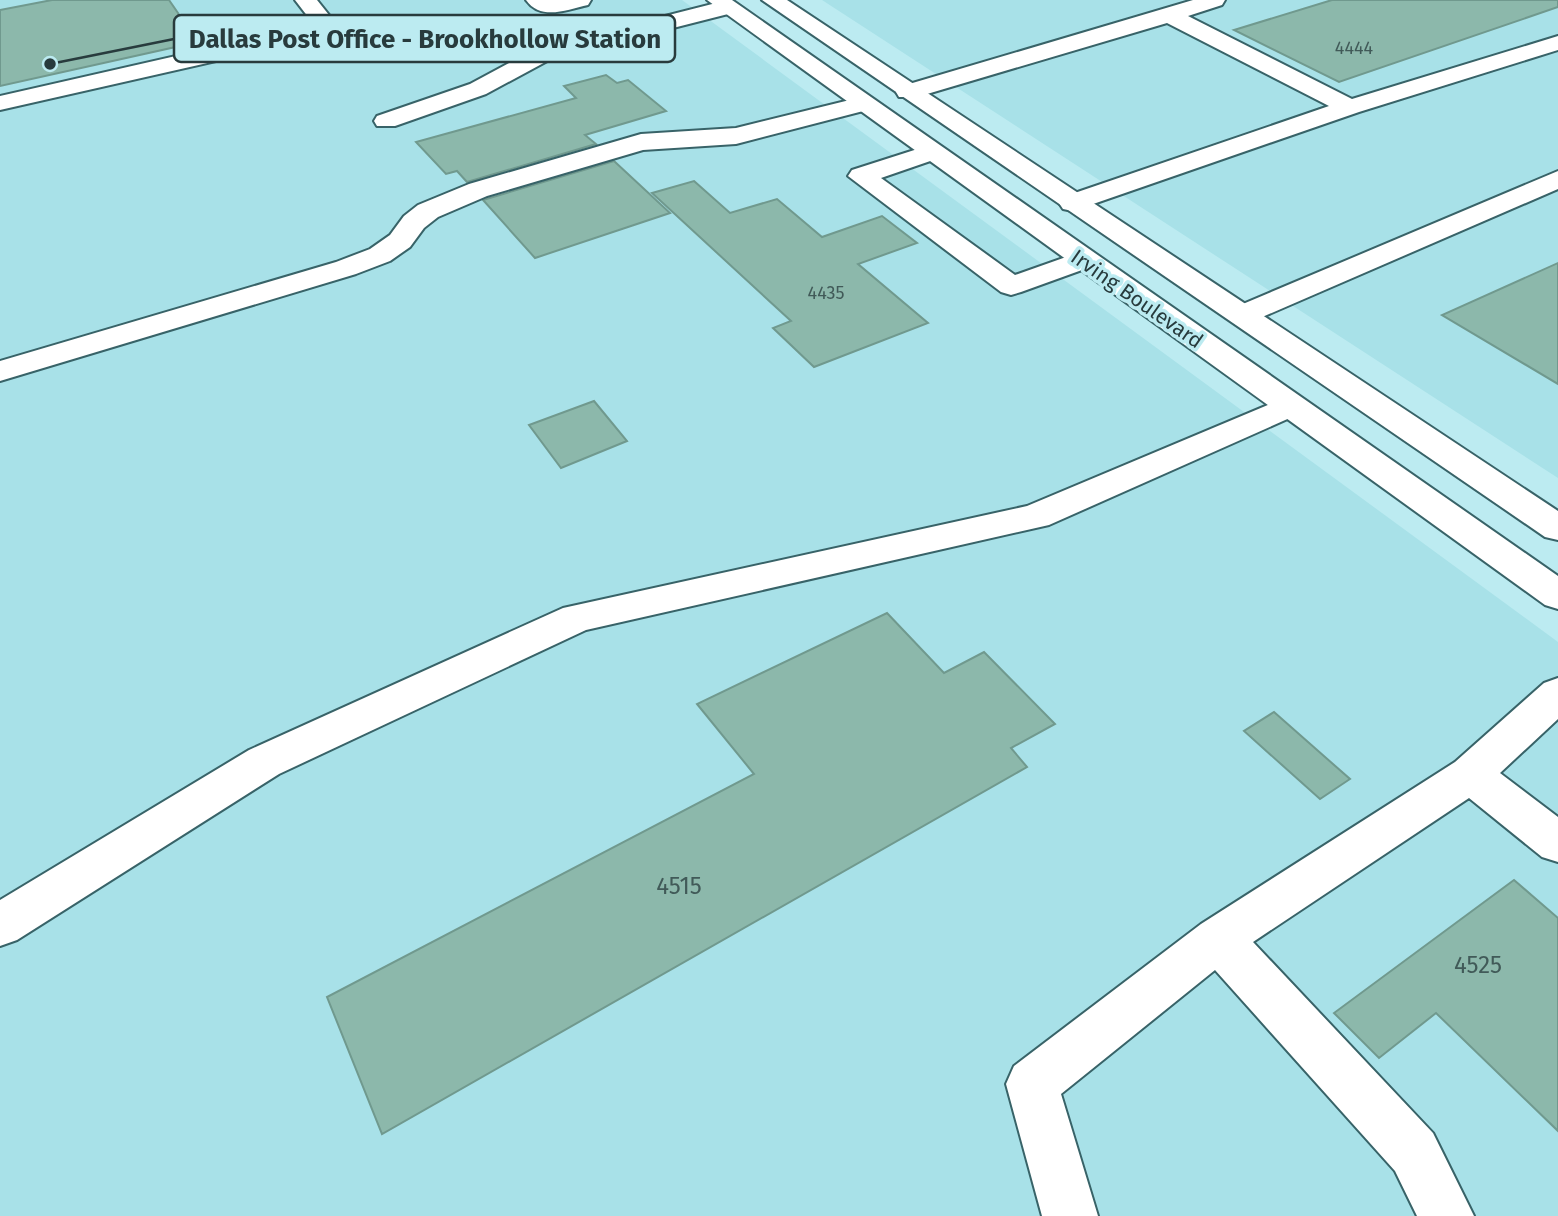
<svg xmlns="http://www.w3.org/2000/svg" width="1558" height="1216" font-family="'Fira Sans',sans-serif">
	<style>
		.built { fill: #a8e1e8 }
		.building { fill: #8cb8ab; stroke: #70998e; stroke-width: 2 }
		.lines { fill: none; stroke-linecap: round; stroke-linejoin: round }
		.minor-casing { stroke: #386368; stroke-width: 4 }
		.major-casing { stroke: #386368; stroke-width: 4 }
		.minor { fill: #fff; fill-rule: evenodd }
		.major { fill: #fff; fill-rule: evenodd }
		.labels { text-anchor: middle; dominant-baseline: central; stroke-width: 7; stroke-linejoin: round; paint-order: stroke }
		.far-number-label { font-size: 18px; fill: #415a58 }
		.far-street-label { font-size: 21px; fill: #283b3d; stroke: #bcebf1 }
		.near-number-label { font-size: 24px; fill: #415a58 }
		.leader { fill: none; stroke: #283b3d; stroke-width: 2.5 }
		.callout-dot { fill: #283b3d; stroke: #bcebf1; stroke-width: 2.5 }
		.callout { fill: #bcebf1; stroke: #283b3d; stroke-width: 2.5 }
		.callout-label { font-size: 26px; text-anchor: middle; font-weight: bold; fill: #283b3d }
	</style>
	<rect width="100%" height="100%" fill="#bcebf1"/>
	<path class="built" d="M 0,0 L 682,0 L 1558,642 L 1558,1216 L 0,1216 Z
		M 822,0 L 1558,0 L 1558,478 Z"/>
	<path class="building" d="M 52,0 L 169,0 L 198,42 L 0,86 L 0,10 Z
		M 1332,0 L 1558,0 L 1558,7 L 1339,82 L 1234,30 Z
		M 606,75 L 617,83 L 628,80 L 666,111 L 585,135 L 596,144 L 467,182 L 457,171 L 446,174 L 416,142 L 576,98 L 564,86 Z
		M 614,161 L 670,213 L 535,258 L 483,200 Z
		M 694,181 L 730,213 L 777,199 L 822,237 L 882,216 L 917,243 L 858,264 L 928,323 L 814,367 L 773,328 L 791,321 L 652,193 Z
		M 1558,263 L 1558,384 L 1442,315 Z
		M 594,401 L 627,441 L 561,468 L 529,425 Z
		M 887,613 L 944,673 L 984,652 L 1055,724 L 1011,748 L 1027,767 L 382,1134 L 327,997 L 754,774 L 697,704 Z
		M 1274,712 L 1350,779 L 1320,799 L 1244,731 Z
		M 1514,880 L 1558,918 L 1558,1131 L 1436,1013 L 1379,1058 L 1334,1013 Z"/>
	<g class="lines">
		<g class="minor-casing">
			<path id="minor" d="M 295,0 L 317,0 L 337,25 L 334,30 L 274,48 L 0,110 L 0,96 L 268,35 L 312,22 Z
				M 526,0 L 591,0 L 588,5 C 566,10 541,21 526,0 Z
				M 728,0 L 739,7 L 736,12 L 551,59 L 486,94 L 395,126 L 377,126 L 374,121 L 377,116 L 470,84 L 535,49 Z
				M 1193,0 L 1225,0 L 1222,5 L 1188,16 L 1352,99 L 1558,36 L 1558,50 L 1359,112 L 1073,211 L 1063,209 L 1059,203 L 1063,197 L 1329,106 L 1167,23 L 917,97 L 899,97 L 896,92 L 899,87 Z
				M 862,97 L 871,99 L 874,104 L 871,109 L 736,144 L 643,150 L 487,196 L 438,217 L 424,228 L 410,247 L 390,261 L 356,274 L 0,381 L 0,361 L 336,262 L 370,249 L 390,235 L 404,216 L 418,205 L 469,184 L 641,134 L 736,128 Z
				M 930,145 L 939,148 L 943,153 L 939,158 L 881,178 L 1015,275 L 1083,251 L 1093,254 L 1097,260 L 1093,266 L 1021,292 L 1011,295 L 1001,292 L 848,176 L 852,170 Z
				M 1558,171 L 1558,189 L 1253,321 L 1242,324 L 1231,321 L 1227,315 L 1231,309 Z
				M 1289,396 L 1301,399 L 1305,406 L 1301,413 L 1049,525 L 586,630 L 279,774 L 17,940 L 0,946 L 0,900 L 249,750 L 563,608 L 1027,506 Z
				M 1558,678 L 1558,719 L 1500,773 L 1558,817 L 1558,862 L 1542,857 L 1469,798 L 1253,942 L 1433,1133 L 1474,1216 L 1417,1216 L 1395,1171 L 1215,970 L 1061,1094 L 1098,1216 L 1042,1216 L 1006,1084 L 1014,1066 L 1201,924 L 1455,762 L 1544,683 Z"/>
		</g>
		<g class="major-casing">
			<path id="major" d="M 707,0 L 732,0 L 1558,576 L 1558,609 L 1545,605 Z
				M 762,0 L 787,0 L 1558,511 L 1558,540 L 1545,537 Z"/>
		</g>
		<use href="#minor" class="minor"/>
		<use href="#major" class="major"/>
	</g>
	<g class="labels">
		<g class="far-number-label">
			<text x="1354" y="48">4444</text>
			<text x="826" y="293">4435</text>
		</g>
		<g class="far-street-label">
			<text transform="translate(1137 299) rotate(35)">Irving Boulevard</text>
		</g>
		<g class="near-number-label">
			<text x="679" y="886">4515</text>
			<text x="1478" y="965">4525</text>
		</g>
	</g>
	<path class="leader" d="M50 64L174 39"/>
	<circle class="callout-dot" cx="50" cy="64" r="7"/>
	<rect class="callout" x="174" y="15" width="501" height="47" rx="7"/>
	<g class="callout-label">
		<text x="425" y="48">Dallas Post Office - Brookhollow Station</text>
	</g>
</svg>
